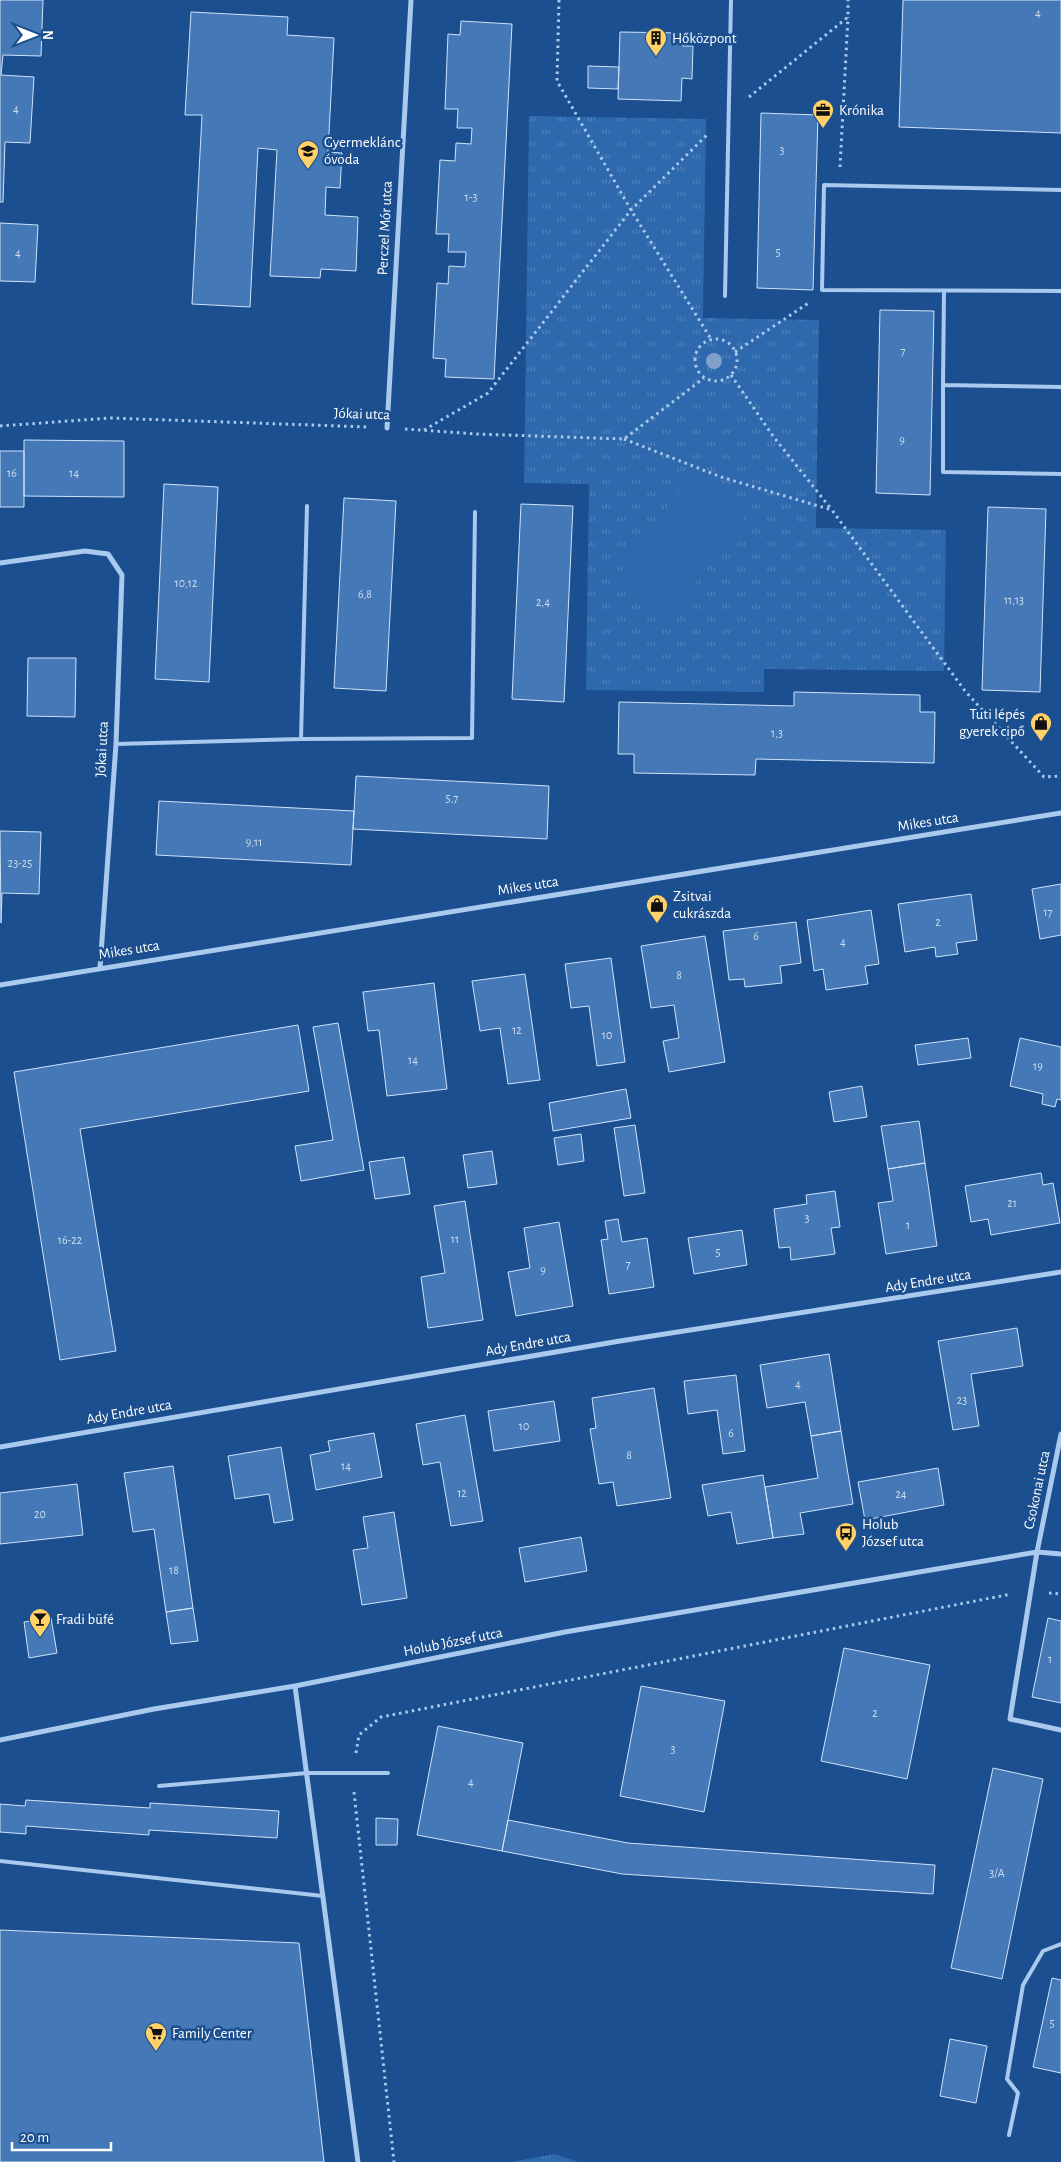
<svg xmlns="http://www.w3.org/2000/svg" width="1061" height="2162" font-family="'Alegreya Sans',sans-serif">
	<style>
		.grass { fill: url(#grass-tufts) }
		.pitch { fill: #2e69ad }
		.building { fill: #4478b7; stroke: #cfe3fa }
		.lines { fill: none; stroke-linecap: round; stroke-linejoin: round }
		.path { stroke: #a9c9ee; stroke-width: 3; stroke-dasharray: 2.5 4; stroke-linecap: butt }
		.service { stroke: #a9c9ee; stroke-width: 4 }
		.minor { stroke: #a9c9ee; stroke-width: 5 }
		.tree { fill: #7ea0ca }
		.labels { text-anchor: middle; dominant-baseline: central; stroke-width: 5; stroke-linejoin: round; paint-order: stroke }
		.number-label { font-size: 12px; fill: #d0dded }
		.poi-label { font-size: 15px; fill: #fff; stroke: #1b4f8f; text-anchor: start }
		.street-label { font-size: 15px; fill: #fff; stroke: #1b4f8f }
	</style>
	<defs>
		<pattern id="grass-tufts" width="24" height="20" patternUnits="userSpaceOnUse" patternTransform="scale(1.25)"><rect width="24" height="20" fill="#2e69ad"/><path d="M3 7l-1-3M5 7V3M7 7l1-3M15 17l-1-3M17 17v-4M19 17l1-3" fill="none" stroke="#4d80b9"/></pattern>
	</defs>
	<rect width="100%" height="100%" fill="#1b4f8f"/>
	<path class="grass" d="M 529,116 L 706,119 L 703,318 L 819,320 L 816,528 L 946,530 L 944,671 L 764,669 L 764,692 L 586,690 L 589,484 L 524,483 Z
		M 555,2154 L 579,2162 L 511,2162 Z"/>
	<path class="pitch" d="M 695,472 L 748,512 L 669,618 L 616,578 Z"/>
	<path class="building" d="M 0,0 L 43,0 L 41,56 L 3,55 L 1,75 L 34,77 L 30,143 L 5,142 L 3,202 L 0,202 Z
		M 903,0 L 1061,0 L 1061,133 L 899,127 Z
		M 191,12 L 288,17 L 287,35 L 334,38 L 328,152 L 342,153 L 340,188 L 326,187 L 325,215 L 358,217 L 356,271 L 321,269 L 320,278 L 270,276 L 277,150 L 258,148 L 250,307 L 192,304 L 202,115 L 185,115 Z
		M 461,21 L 512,24 L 494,379 L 445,377 L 446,359 L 433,358 L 437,283 L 448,284 L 449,266 L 465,267 L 466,252 L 448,252 L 449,234 L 436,234 L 440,160 L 455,161 L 456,143 L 471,144 L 472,128 L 457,128 L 458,109 L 445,109 L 448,34 L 460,35 Z
		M 620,32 L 683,33 L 683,46 L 693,46 L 692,79 L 682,78 L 681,101 L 618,99 Z
		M 588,66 L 619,67 L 618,89 L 588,88 Z
		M 761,113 L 818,115 L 813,290 L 757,288 Z
		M 0,223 L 38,225 L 35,282 L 0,281 Z
		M 880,310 L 934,311 L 930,495 L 876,493 Z
		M 24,440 L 124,441 L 124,497 L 24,496 Z
		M 0,451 L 24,451 L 24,507 L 0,507 Z
		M 164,484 L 218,487 L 209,682 L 155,679 Z
		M 344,498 L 396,501 L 386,691 L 334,688 Z
		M 521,504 L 573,506 L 564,702 L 512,699 Z
		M 988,507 L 1046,509 L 1040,692 L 982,690 Z
		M 28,658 L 76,658 L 75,717 L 27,716 Z
		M 794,692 L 920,695 L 920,712 L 935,712 L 934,763 L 756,759 L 755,775 L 634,773 L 634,754 L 618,754 L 619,702 L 794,706 Z
		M 356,776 L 549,786 L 547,839 L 353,829 Z
		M 159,801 L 354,811 L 351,865 L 156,855 Z
		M 0,831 L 41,832 L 39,894 L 2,893 L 1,923 Z
		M 1061,884 L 1061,935 L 1040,939 L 1032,889 Z
		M 971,894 L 977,940 L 956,943 L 958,954 L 936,957 L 935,947 L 905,952 L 898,904 Z
		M 871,910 L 879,964 L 865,966 L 868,984 L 826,990 L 823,969 L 814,971 L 807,920 Z
		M 796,922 L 801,963 L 780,966 L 782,983 L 745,987 L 744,979 L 729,980 L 723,931 Z
		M 705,936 L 725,1062 L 669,1072 L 663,1041 L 679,1038 L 674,1005 L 651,1008 L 641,946 Z
		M 611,958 L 625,1062 L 597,1066 L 589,1006 L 571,1008 L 565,964 Z
		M 525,974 L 540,1080 L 508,1084 L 500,1028 L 480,1031 L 472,981 Z
		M 434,983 L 447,1089 L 387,1096 L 379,1030 L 368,1031 L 363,992 Z
		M 338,1023 L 364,1170 L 301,1181 L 295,1146 L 333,1140 L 313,1027 Z
		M 298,1025 L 309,1091 L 80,1129 L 116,1351 L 60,1360 L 14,1072 Z
		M 968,1038 L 971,1058 L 918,1065 L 915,1045 Z
		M 1020,1038 L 1061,1047 L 1061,1100 L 1057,1099 L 1055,1107 L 1042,1104 L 1043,1094 L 1010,1086 Z
		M 862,1086 L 867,1117 L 834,1122 L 829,1092 Z
		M 626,1089 L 631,1118 L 553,1131 L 549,1103 Z
		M 919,1121 L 925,1163 L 888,1169 L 881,1126 Z
		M 635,1125 L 645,1193 L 624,1196 L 614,1128 Z
		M 581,1134 L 584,1161 L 558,1165 L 554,1138 Z
		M 492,1151 L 497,1184 L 468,1188 L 463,1155 Z
		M 404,1157 L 410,1194 L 375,1199 L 369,1162 Z
		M 925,1163 L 937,1246 L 886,1254 L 878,1203 L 893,1201 L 888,1169 Z
		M 1041,1173 L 1043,1185 L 1053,1183 L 1060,1223 L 991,1235 L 988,1219 L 971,1222 L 965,1186 Z
		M 835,1191 L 840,1227 L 831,1228 L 835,1254 L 791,1260 L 790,1247 L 779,1248 L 774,1209 L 807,1204 L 806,1195 Z
		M 465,1201 L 483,1320 L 428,1328 L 421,1277 L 445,1273 L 434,1206 Z
		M 618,1219 L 622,1242 L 647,1238 L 654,1287 L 609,1294 L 601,1240 L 608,1239 L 605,1221 Z
		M 559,1222 L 573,1306 L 516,1316 L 508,1272 L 530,1268 L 524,1228 Z
		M 742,1230 L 747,1265 L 694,1274 L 688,1238 Z
		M 1017,1328 L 1023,1366 L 971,1374 L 979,1426 L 953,1430 L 938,1341 Z
		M 829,1354 L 841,1431 L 811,1436 L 805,1402 L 767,1408 L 760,1365 Z
		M 736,1375 L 745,1451 L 723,1454 L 717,1410 L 688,1414 L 684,1381 Z
		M 654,1388 L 671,1498 L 617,1506 L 613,1482 L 599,1484 L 590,1429 L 596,1428 L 592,1398 Z
		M 554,1401 L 560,1441 L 494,1451 L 488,1411 Z
		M 465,1415 L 483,1521 L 451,1526 L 440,1462 L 423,1465 L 416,1424 Z
		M 841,1431 L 853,1504 L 800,1513 L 804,1534 L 773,1538 L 765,1487 L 818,1478 L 811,1436 Z
		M 374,1433 L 382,1477 L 316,1490 L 310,1455 L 330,1451 L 328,1441 Z
		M 281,1447 L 293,1520 L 274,1523 L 269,1494 L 235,1499 L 228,1456 Z
		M 173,1466 L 193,1608 L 166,1612 L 154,1529 L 133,1532 L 124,1473 Z
		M 938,1468 L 944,1505 L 865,1520 L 858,1482 Z
		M 763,1475 L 773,1538 L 737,1544 L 731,1512 L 708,1516 L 702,1485 Z
		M 77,1484 L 83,1535 L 0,1544 L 0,1493 Z
		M 394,1512 L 407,1598 L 362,1605 L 353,1550 L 368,1548 L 363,1517 Z
		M 581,1537 L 587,1571 L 525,1582 L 519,1548 Z
		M 193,1608 L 198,1641 L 171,1644 L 166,1612 Z
		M 51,1618 L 57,1653 L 29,1658 L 24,1622 Z
		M 1048,1618 L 1061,1621 L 1061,1703 L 1032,1697 Z
		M 844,1648 L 930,1665 L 907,1779 L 821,1761 Z
		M 641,1686 L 725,1701 L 704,1812 L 620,1796 Z
		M 438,1726 L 523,1743 L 502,1851 L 417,1835 Z
		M 993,1768 L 1043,1779 L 1002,1979 L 951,1968 Z
		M 26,1800 L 150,1808 L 150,1803 L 279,1811 L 277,1838 L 149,1830 L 149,1835 L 26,1826 L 26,1834 L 0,1832 L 0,1804 L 25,1806 Z
		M 376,1818 L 398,1819 L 397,1845 L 376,1845 Z
		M 508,1820 L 628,1843 L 935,1865 L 933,1894 L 622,1874 L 502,1851 Z
		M 0,1930 L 299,1943 L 324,2162 L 0,2162 Z
		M 1052,1978 L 1061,1980 L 1061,2073 L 1033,2067 Z
		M 950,2039 L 987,2046 L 976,2103 L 940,2096 Z"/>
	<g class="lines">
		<path class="path" d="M 559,0 L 557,81 L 631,210 L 711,339
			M 749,97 L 848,17 L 848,0
			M 840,167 L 848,17
			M695 360a21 21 0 1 1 42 0a21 21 0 1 1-42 0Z
			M 735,352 L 810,302
			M 731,375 L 773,436 L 832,510
			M 0,426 L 110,418 L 369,427
			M 405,429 L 477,434 L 624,439 L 704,378
			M 424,430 L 488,393 L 631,210 L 709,133
			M 624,439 L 721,477 L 832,510 L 965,691 L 1044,777 L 1061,776
			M 1049,1593 L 1061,1594
			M 356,1753 L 359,1735 L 381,1717 L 1011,1594
			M 354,1792 L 394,2162"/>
		<path class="service" d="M 1061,190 L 824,185 L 822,290 L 1061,291
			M 944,291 L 943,385 L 1061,387
			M 725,296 L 731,0
			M 943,385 L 943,472 L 1061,474
			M 301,739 L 307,506
			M 116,744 L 301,739 L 472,738 L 475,512
			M 159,1786 L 307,1773 L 388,1773
			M 0,1861 L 323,1896
			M 1009,2135 L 1018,2093 L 1007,2079 L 1023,1985 L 1043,1951 L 1061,1944"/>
		<path class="minor" d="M 387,428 L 411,0
			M 0,563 L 85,551 L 108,554 L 122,575 L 116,744 L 100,968
			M 0,985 L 1061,813
			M 1061,1434 L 1037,1552 L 1010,1719 L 1061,1730
			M 0,1447 L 620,1341 L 1061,1272
			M 295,1686 L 358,2162
			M 0,1740 L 154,1709 L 295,1686 L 565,1632 L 1037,1552 L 1061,1554"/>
	</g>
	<circle class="tree" cx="714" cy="361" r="8"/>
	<defs>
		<g id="building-pin" transform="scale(1.125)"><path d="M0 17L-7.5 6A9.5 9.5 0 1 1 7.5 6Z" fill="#ffd166" stroke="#1b4f8f"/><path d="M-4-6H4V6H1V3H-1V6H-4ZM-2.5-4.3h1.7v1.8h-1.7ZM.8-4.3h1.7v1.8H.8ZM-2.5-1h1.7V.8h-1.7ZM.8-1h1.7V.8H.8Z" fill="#111"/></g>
		<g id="office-pin" transform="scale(1.125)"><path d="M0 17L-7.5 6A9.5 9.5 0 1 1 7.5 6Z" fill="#ffd166" stroke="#1b4f8f"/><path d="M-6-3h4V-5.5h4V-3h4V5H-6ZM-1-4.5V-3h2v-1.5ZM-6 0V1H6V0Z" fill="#111"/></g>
		<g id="school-pin" transform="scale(1.125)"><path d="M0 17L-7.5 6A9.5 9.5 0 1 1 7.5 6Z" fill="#ffd166" stroke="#1b4f8f"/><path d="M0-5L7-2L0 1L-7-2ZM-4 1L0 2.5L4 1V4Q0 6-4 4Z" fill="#111"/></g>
		<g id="shop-pin" transform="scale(1.125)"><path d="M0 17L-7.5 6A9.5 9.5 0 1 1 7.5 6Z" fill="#ffd166" stroke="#1b4f8f"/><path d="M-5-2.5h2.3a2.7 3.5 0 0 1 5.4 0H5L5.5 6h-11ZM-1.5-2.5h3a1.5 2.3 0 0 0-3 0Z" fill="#111"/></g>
		<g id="bus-pin" transform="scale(1.125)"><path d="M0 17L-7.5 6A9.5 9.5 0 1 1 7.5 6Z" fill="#ffd166" stroke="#1b4f8f"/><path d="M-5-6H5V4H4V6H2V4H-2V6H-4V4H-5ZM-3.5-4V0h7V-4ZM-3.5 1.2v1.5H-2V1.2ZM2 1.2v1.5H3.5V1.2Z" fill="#111"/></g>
		<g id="bar-pin" transform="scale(1.125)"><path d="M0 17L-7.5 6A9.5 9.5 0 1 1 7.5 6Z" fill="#ffd166" stroke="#1b4f8f"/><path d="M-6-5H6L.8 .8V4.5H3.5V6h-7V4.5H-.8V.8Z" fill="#111"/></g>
		<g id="supermarket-pin" transform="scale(1.125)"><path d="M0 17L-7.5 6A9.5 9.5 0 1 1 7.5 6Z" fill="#ffd166" stroke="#1b4f8f"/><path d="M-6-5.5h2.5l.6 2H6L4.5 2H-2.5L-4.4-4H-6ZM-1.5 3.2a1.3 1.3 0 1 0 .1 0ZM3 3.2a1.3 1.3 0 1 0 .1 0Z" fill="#111"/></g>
	</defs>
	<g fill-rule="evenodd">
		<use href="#building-pin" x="656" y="38"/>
		<use href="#office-pin" x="823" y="110"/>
		<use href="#school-pin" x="308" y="151"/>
		<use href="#shop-pin" x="1041" y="723"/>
		<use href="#shop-pin" x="657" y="905"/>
		<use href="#bus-pin" x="846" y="1533"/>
		<use href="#bar-pin" x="40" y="1619"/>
		<use href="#supermarket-pin" x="156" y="2033"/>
	</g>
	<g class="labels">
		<g class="number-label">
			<text x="1038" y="13">4</text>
			<text x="16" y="109">4</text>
			<text x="782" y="150">3</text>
			<text x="471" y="197">1-3</text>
			<text x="778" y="252">5</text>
			<text x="18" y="253">4</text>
			<text x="903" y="351">7</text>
			<text x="902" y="440">9</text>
			<text x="12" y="473">16</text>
			<text x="74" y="473">14</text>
			<text x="186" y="583">10,12</text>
			<text x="365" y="594">6,8</text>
			<text x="1014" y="600">11,13</text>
			<text x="543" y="602">2,4</text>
			<text x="777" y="733">1,3</text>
			<text x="452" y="798">5,7</text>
			<text x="254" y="842">9,11</text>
			<text x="20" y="863">23-25</text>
			<text x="1048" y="912">17</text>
			<text x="938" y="922">2</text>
			<text x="756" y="936">6</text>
			<text x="843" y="942">4</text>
			<text x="679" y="975">8</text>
			<text x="517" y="1030">12</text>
			<text x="607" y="1035">10</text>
			<text x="413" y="1060">14</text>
			<text x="1038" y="1066">19</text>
			<text x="1012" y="1203">21</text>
			<text x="807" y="1218">3</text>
			<text x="908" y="1225">1</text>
			<text x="455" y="1239">11</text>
			<text x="70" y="1240">16-22</text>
			<text x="718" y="1252">5</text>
			<text x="628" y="1264">7</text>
			<text x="543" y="1270">9</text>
			<text x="798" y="1384">4</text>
			<text x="962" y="1400">23</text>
			<text x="524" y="1426">10</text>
			<text x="731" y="1433">6</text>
			<text x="629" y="1455">8</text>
			<text x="346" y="1466">14</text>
			<text x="462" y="1493">12</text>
			<text x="901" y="1494">24</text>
			<text x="40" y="1514">20</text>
			<text x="174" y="1570">18</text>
			<text x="1050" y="1659">1</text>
			<text x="875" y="1713">2</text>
			<text x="673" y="1749">3</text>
			<text x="471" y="1782">4</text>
			<text x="997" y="1873">3/A</text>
			<text x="1052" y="2023">5</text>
		</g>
		<g class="poi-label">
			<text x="672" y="38">Hőközpont</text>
			<text x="839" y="110">Krónika</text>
			<text x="324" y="142">Gyermeklánc<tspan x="324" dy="17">óvoda</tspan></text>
			<text x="1025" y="714" text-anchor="end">Tuti lépés<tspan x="1025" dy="17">gyerek cipő</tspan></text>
			<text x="673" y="896">Zsitvai<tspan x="673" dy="17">cukrászda</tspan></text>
			<text x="862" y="1524">Holub<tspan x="862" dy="17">József utca</tspan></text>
			<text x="56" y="1619">Fradi büfé</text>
			<text x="172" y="2033">Family Center</text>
		</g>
		<g class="street-label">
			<text transform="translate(385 228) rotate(-87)">Perczel Mór utca</text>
			<text transform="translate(362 414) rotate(2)">Jókai utca</text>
			<text transform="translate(102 749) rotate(-87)">Jókai utca</text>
			<text transform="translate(928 822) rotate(-9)">Mikes utca</text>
			<text transform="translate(528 886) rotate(-9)">Mikes utca</text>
			<text transform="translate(129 950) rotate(-9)">Mikes utca</text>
			<text transform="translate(928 1281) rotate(-9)">Ady Endre utca</text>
			<text transform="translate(528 1344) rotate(-10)">Ady Endre utca</text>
			<text transform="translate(129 1412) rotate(-10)">Ady Endre utca</text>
			<text transform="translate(1037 1490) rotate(-78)">Csokonai utca</text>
			<text transform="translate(453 1642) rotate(-11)">Holub József utca</text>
		</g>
	</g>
	<g transform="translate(35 35) rotate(90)" stroke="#1b4f8f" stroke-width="4" paint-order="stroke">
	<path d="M0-4L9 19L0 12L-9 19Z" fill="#ffffff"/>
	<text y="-8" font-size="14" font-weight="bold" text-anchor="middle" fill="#ffffff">N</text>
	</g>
	<path d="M12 2142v8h99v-8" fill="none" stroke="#ffffff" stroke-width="2.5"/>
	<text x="20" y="2142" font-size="15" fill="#ffffff" stroke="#1b4f8f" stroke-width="4" paint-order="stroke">20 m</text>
</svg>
